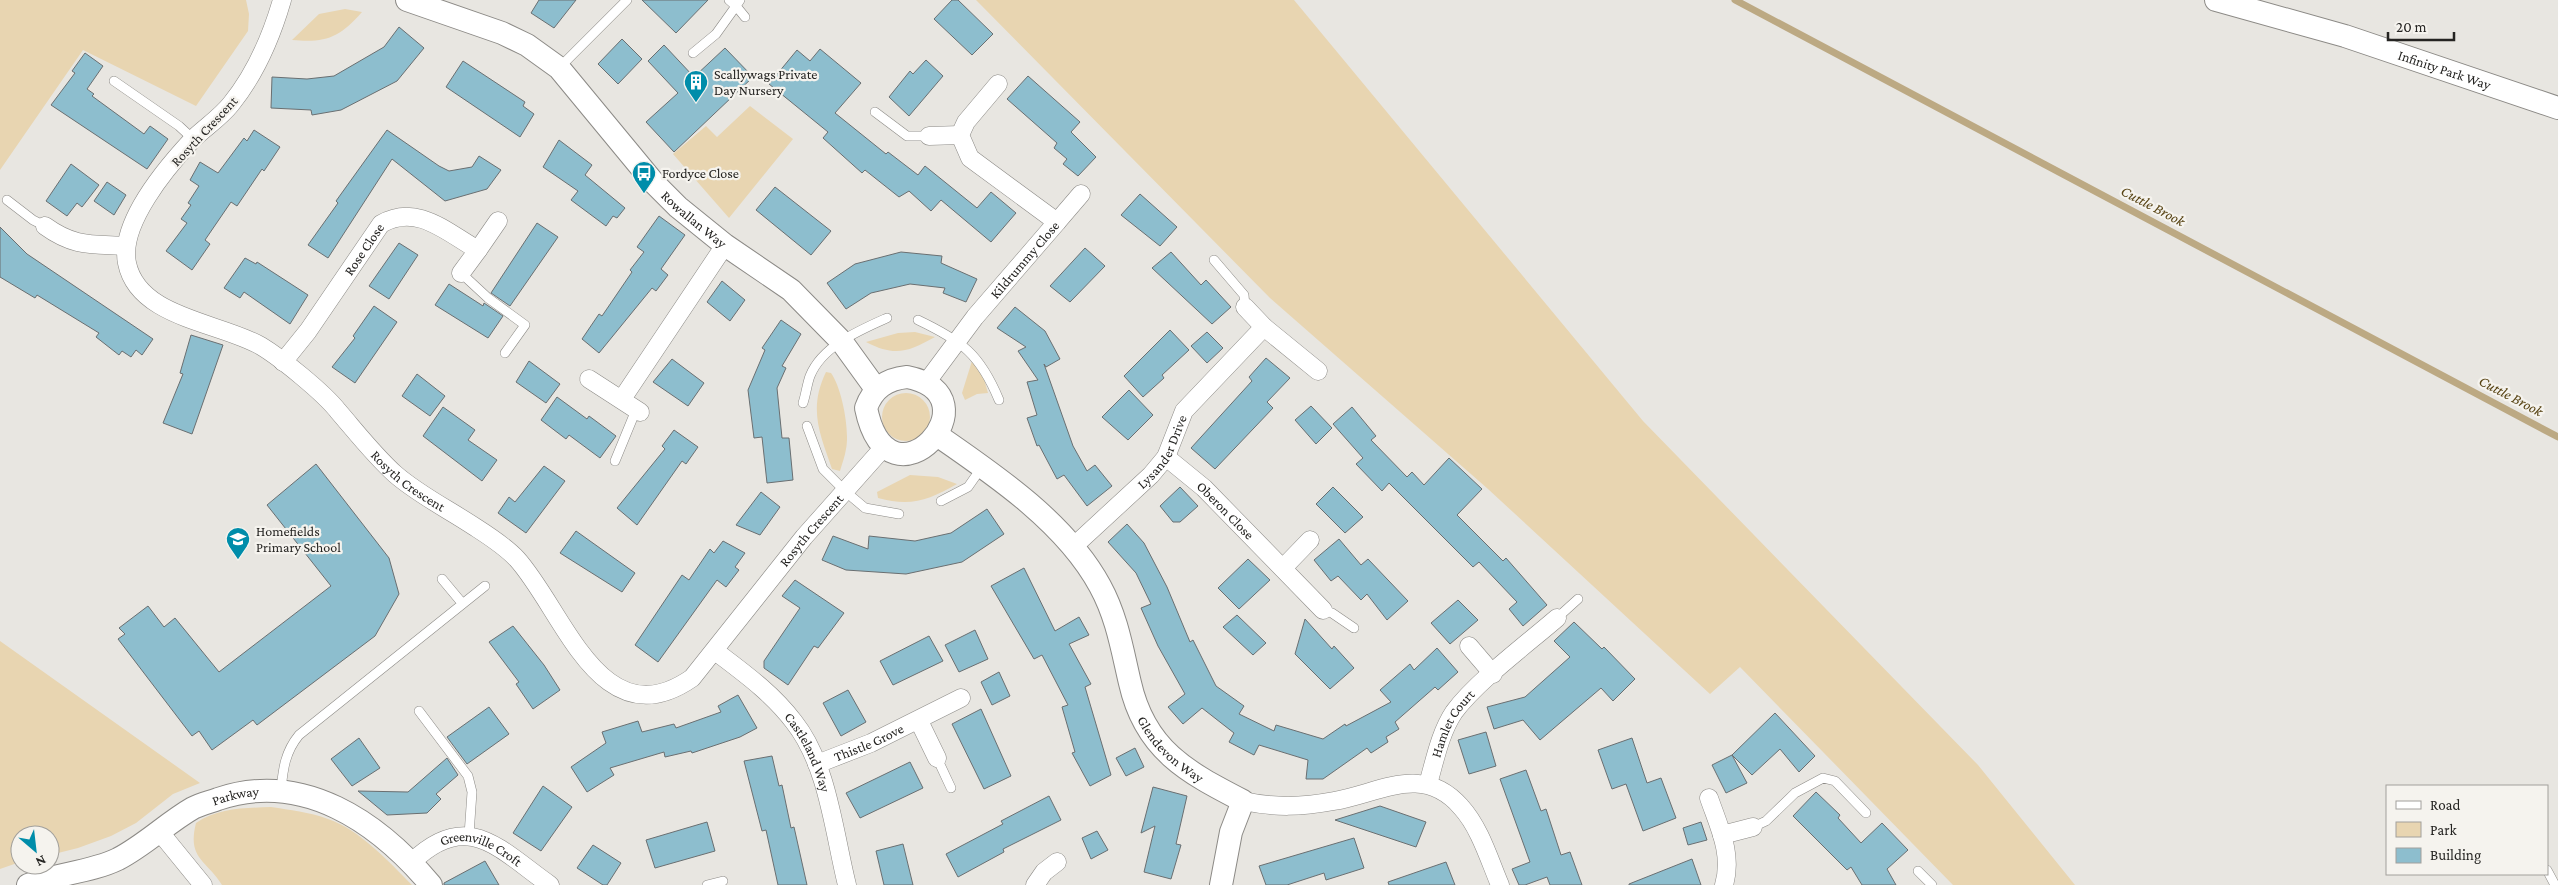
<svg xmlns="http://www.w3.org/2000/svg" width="2558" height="885" font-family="'Crimson Pro',serif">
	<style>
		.green { fill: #e8d5b1 }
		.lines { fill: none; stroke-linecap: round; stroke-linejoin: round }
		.stream { stroke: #bca983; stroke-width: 7 }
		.building { fill: #8dbece; stroke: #6a6f71 }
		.service-casing { stroke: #8c8a86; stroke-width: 10 }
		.minor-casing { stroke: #8c8a86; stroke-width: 19 }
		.tertiary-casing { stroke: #8c8a86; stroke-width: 24 }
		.service { stroke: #fff; stroke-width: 9 }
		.minor { stroke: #fff; stroke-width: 18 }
		.tertiary { stroke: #fff; stroke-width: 22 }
		.labels { text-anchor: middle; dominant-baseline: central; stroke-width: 4.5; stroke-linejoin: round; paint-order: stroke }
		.street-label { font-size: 14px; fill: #252422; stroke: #f5f3ee }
		.poi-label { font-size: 14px; fill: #252422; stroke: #f5f3ee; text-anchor: start }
		.water-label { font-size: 15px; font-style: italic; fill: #574313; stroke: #f5f3ee }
	</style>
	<rect width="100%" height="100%" fill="#e8e6e1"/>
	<path class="green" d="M 0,0 L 246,0 L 249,14 L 248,31 L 196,106 L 83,50 L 0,170 Z
		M 976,0 L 1294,0 L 1643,421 L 1978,765 L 2075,885 L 1953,885 L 1740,667 L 1710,694 L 1488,489 L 1270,298 Z
		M 345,9 L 362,12 C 339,38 326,43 292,40 L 319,14 Z
		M 750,106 L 793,139 L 729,218 L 673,154 L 706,126 L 717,137 Z
		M 915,332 L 935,337 C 908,352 895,357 866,342 L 898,333 Z
		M 972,361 L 984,379 L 988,393 L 977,394 L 965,400 L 962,393 Z
		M 826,372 L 831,373 C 842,388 850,431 846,449 C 845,456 842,464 840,471 L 832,469 C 820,434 808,409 826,372 Z
		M882 417a24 24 0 1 1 48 0a24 24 0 1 1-48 0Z
		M 910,475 L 938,477 L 957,484 C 929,500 911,507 878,498 L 877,492 Z
		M 0,641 L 200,783 L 173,794 L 136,823 L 111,836 L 78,848 L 50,855 L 50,835 L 20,835 L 20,862 L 0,869 Z
		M 271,807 C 290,810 309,812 328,819 C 360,830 388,861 412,885 L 222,885 C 206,859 187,859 196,823 C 218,808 245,808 271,807 Z"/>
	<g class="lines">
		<path class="stream" d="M 1735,0 L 2558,437"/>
	</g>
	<path class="building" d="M 539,0 L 576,0 L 554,28 L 531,13 Z
		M 642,0 L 708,0 L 676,33 Z
		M 952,0 L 958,0 L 993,34 L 972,55 L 934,19 Z
		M 399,27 L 424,48 L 397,81 L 341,110 L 312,115 L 311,110 L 271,108 L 272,77 L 307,79 L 334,76 L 384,47 Z
		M 622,39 L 642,59 L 618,84 L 598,64 Z
		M 664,45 L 694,77 L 725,48 L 753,77 L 674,152 L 646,122 L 678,93 L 648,61 Z
		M 820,49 L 861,83 L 835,113 L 886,154 L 888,152 L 918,175 L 925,166 L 977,208 L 991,192 L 1016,213 L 991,242 L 941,200 L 931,211 L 909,191 L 899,197 L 865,170 L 862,173 L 823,138 L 828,132 L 769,84 L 797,50 L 810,61 Z
		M 85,53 L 103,66 L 87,89 L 94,94 L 92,96 L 144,134 L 150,126 L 168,139 L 147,169 L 51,105 L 75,73 L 72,71 Z
		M 926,60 L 943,76 L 909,116 L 889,97 L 910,71 L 913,74 Z
		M 463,61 L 525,102 L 523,106 L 534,114 L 520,137 L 446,87 Z
		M 1028,76 L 1080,122 L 1071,132 L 1096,157 L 1078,176 L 1063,164 L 1067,159 L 1054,148 L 1057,143 L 1007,99 Z
		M 254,130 L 280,147 L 264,171 L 262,169 L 237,206 L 231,202 L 205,240 L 210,244 L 192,270 L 166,251 L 187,223 L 181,219 L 191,205 L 188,203 L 199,186 L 190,180 L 200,162 L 218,173 L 244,138 L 247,141 Z
		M 387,130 L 439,166 L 449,171 L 472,167 L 479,156 L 501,170 L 487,189 L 445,201 L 392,159 L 328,258 L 308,245 L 338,203 L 336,201 Z
		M 559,140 L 592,165 L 585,175 L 625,208 L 617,218 L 613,216 L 606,226 L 571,200 L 578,191 L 543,167 Z
		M 71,164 L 99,185 L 82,207 L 77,203 L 67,216 L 46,201 Z
		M 107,182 L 126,195 L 114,215 L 94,201 Z
		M 775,187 L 831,231 L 811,255 L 756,210 Z
		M 1140,194 L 1177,227 L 1160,246 L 1121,215 Z
		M 659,216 L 685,235 L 661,269 L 668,275 L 656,291 L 652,288 L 599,353 L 582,339 L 599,314 L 602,316 L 632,272 L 630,270 L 644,252 L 637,247 Z
		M 537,223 L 558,237 L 510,306 L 491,293 Z
		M 0,227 L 27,254 L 153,339 L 142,355 L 136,350 L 131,357 L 122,351 L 119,355 L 96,337 L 99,333 L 37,295 L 35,298 L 0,277 Z
		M 399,243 L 418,255 L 389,299 L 369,286 Z
		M 1085,248 L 1105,266 L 1070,302 L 1050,286 Z
		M 901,252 L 942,256 L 941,263 L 977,279 L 966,302 L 943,293 L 945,288 L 910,284 L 871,293 L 846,309 L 827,283 L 855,264 Z
		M 1171,252 L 1201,285 L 1206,280 L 1231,307 L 1212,324 L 1152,268 Z
		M 245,258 L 256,264 L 257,262 L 308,295 L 290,324 L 244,292 L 240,298 L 224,288 Z
		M 722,281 L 745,300 L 730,321 L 707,302 Z
		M 449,284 L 483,306 L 484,303 L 503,316 L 488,338 L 435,305 Z
		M 374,306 L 397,322 L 355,383 L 332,367 L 355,338 L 353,336 Z
		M 1015,307 L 1045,331 L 1060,359 L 1046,367 L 1044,364 L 1073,446 L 1087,471 L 1095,465 L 1112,486 L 1087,506 L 1064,475 L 1057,479 L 1039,445 L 1037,446 L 1027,418 L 1037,415 L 1027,382 L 1038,380 L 1018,351 L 1026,347 L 997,328 Z
		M 781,320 L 801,334 L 782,366 L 786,368 L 777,388 L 782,438 L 789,438 L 793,480 L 767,483 L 762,437 L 754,438 L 748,390 L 765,350 L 762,348 Z
		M 1170,330 L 1189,350 L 1162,375 L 1164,378 L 1143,397 L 1124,376 Z
		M 1207,332 L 1223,348 L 1207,363 L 1191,346 Z
		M 191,335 L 223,345 L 192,434 L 163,423 L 183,374 L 180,373 Z
		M 1266,358 L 1290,378 L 1267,402 L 1273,408 L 1215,469 L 1191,448 L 1252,381 L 1249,377 Z
		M 672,359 L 704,383 L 688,406 L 653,382 Z
		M 529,361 L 560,384 L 546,403 L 516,382 Z
		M 417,374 L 445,396 L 430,416 L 402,396 Z
		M 1129,390 L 1153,415 L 1128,440 L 1102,417 Z
		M 557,397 L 587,419 L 589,416 L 616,436 L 600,458 L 569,435 L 566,439 L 541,420 Z
		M 1311,406 L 1332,428 L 1316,444 L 1295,420 Z
		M 443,407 L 475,430 L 468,440 L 497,460 L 482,481 L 423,436 Z
		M 1352,407 L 1376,436 L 1371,440 L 1407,477 L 1412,472 L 1424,485 L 1449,458 L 1482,489 L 1457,515 L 1503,561 L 1506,558 L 1547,605 L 1523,626 L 1509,609 L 1517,602 L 1479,562 L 1473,567 L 1389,483 L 1382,491 L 1356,464 L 1363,458 L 1333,424 Z
		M 674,430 L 698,447 L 686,464 L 682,461 L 637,525 L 617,508 L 665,449 L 662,446 Z
		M 316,464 L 389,558 L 399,594 L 375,636 L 257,725 L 253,720 L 212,750 L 199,731 L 192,736 L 118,639 L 125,634 L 119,628 L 148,606 L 164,627 L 175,618 L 219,672 L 331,586 L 267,505 Z
		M 544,466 L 565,481 L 526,533 L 498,513 L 509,497 L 515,502 Z
		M 1180,487 L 1198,506 L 1180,522 L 1173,522 L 1160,506 Z
		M 1333,487 L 1363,517 L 1345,533 L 1316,504 Z
		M 761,492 L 780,507 L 760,535 L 736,525 Z
		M 987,509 L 1004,534 L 962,562 L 906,574 L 846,570 L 822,560 L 833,536 L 868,549 L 869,536 L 915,541 L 951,533 Z
		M 1127,524 L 1144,543 L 1167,587 L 1190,642 L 1193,640 L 1216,686 L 1244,706 L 1239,714 L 1274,731 L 1276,725 L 1323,739 L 1345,724 L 1346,726 L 1391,702 L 1380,690 L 1410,664 L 1414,670 L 1437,648 L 1458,672 L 1438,690 L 1435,687 L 1395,722 L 1399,729 L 1386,737 L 1388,742 L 1371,753 L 1367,748 L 1323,779 L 1306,779 L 1308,760 L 1259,745 L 1254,755 L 1229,742 L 1234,733 L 1202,708 L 1183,724 L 1168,707 L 1185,694 L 1158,646 L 1141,608 L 1151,604 L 1136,573 L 1108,542 Z
		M 576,531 L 635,573 L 622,592 L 560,553 Z
		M 1339,539 L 1361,565 L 1368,559 L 1408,601 L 1387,620 L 1367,594 L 1361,600 L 1338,576 L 1331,581 L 1314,560 Z
		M 723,541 L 745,553 L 735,567 L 739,570 L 726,587 L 717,580 L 658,662 L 635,645 L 682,575 L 689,580 L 710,549 L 714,553 Z
		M 1248,559 L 1270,580 L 1239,609 L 1218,588 Z
		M 1024,568 L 1055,631 L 1079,617 L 1089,635 L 1069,644 L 1091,684 L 1085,687 L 1111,775 L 1090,786 L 1072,753 L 1075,752 L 1062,707 L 1068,705 L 1042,655 L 1034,659 L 991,586 Z
		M 795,580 L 844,613 L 818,648 L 814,646 L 788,685 L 764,668 L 764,661 L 800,608 L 782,596 Z
		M 1458,600 L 1478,620 L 1450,644 L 1431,623 Z
		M 1237,615 L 1266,643 L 1253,655 L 1223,627 Z
		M 1305,619 L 1332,649 L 1334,646 L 1354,668 L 1330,689 L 1295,654 Z
		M 1574,622 L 1602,649 L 1604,647 L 1635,679 L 1613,701 L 1601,688 L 1540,740 L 1523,720 L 1494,729 L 1487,707 L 1525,697 L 1570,657 L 1554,641 Z
		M 513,626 L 544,665 L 560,690 L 533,709 L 516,684 L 519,682 L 489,642 Z
		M 975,630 L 988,659 L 959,672 L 945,645 Z
		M 929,636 L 943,661 L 893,685 L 880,661 Z
		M 999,672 L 1010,696 L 992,705 L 981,682 Z
		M 848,690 L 866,722 L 841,736 L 823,703 Z
		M 738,695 L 757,728 L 740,737 L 692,753 L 691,751 L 665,757 L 664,752 L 610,768 L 614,775 L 587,792 L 571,767 L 606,743 L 602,732 L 638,721 L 642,732 L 674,724 L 676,728 L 721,712 L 718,706 Z
		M 489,707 L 509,734 L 467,764 L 447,737 Z
		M 981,709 L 1011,776 L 984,789 L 952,724 Z
		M 1775,713 L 1815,756 L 1799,772 L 1780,749 L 1752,775 L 1732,755 Z
		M 1486,732 L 1496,766 L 1469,774 L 1458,740 Z
		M 359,738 L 380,768 L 352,786 L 331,759 Z
		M 1632,738 L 1647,783 L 1661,778 L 1676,818 L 1643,831 L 1626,784 L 1612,789 L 1598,750 Z
		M 1135,748 L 1144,767 L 1126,776 L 1116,758 Z
		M 1732,755 L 1747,783 L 1726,793 L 1712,765 Z
		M 772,756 L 779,786 L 782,785 L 791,828 L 794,827 L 807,885 L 778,885 L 766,830 L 762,831 L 744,761 Z
		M 447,758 L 458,775 L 436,794 L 441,799 L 427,813 L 387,815 L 358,791 L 408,792 Z
		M 910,762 L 923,788 L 860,818 L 846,793 Z
		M 1526,770 L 1541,811 L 1546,809 L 1561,855 L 1570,852 L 1582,885 L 1550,885 L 1547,877 L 1525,885 L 1519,885 L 1512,869 L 1530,862 L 1500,779 Z
		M 543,786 L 572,807 L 541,851 L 513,833 Z
		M 1153,787 L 1187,796 L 1176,844 L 1181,845 L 1171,879 L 1144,872 L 1155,826 L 1141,833 Z
		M 1816,792 L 1840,815 L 1838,818 L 1861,843 L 1882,823 L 1908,850 L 1887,869 L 1896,885 L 1862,885 L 1851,867 L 1847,870 L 1793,816 Z
		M 1049,796 L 1061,820 L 1003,849 L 1004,852 L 958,877 L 946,854 L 1003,824 L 1001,821 Z
		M 1380,806 L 1426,822 L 1416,847 L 1335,820 Z
		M 707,822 L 715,851 L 655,868 L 646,840 Z
		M 1701,822 L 1707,840 L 1688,845 L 1683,828 Z
		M 1097,831 L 1108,850 L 1091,859 L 1082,838 Z
		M 1354,838 L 1364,868 L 1326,880 L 1324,873 L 1287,885 L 1266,885 L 1259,866 Z
		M 903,844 L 913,885 L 884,885 L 876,851 Z
		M 593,845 L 621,863 L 607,885 L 603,885 L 577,868 Z
		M 1692,859 L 1701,885 L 1629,885 L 1629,884 Z
		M 485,861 L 499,885 L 444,885 L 444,883 Z
		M 1446,862 L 1455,885 L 1389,885 L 1388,882 Z"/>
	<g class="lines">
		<g class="service-casing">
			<path id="service" d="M 729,0 L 736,6 L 740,0
				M 693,53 L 716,34 L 736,6 L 745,17
				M 559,68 L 627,0
				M 114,81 L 179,126 L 193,139
				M 875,112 L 907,136 L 929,136
				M 7,200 L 33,220 L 45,226
				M 1214,260 L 1244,295 L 1245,307
				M 461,273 L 488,298 L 525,325 L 505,353
				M 918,320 C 962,341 980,354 999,400
				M 803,403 C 806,394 807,384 810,376 C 822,346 860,330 887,318
				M 807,426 L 823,469 L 846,492 L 865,508 L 899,514
				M 615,461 L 636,410
				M 941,501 L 968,487 L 982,467
				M 442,579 L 462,603
				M 1323,610 L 1332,613 L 1354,628
				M 1557,618 L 1578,599
				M 419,711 L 468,776 L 472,792 L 469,835
				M 937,758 L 951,788
				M 281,790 C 283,769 285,752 299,735 L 485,586
				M 1753,827 L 1766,821 L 1795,793 L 1823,778 L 1835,781 L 1866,813
				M 2547,870 L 2555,885
				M 1918,871 L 1932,885
				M 707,885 L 723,881"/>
		</g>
		<g class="minor-casing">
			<g id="minor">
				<path id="s1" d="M 282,0 C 271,38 256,73 231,104 C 220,118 204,128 192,140 C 166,168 119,224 127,263 C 138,318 219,322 261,346 C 281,358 324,393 338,411 C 357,433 374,455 395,474 C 419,495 448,509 475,527 C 489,536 505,546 517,559 C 564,611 601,741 692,678 L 804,537 L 884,447"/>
				<path d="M 929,136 L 960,135"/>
				<path d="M 1057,222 L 1081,194"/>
				<path d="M 45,226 C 74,247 91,244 125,246"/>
				<path d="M 461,273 L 478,250"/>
				<path d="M 1245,307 L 1264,327 L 1318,371"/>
				<path id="s2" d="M 283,362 L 308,331 L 381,224 C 417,203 446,232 478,250 L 498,221"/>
				<path d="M 589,379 L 640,412"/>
				<path id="s3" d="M 926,383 L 975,317 L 1057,222 L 970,158 L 960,135 L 966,122 L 998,84"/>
				<path d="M 622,399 L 725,245"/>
				<path id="s4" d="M 1166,457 L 1204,488 L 1323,610"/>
				<path id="s5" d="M 1073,547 L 1151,475 L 1166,457 L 1184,411 L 1264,327"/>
				<path d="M 1283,568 L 1310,540"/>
				<path d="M 1469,646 L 1493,674"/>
				<path id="s6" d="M 715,651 C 744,673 772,693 794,722 C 828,765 834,833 847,885"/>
				<path d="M 919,721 L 937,758"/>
				<path id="s7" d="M 817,764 L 871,743 L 961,698"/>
				<path id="s8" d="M 1428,784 C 1435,760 1440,733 1454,712 C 1477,681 1527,644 1557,618"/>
				<path d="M 1709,798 C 1719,827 1733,854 1724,885"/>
				<path d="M 1243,801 C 1276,808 1301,807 1334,801 C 1380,793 1423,763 1461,807 C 1480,828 1489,859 1500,885"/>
				<path d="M 159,831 L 203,885"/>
				<path d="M 1722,835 L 1753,827"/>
				<path id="s9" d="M 412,862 C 468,808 500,850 550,885"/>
				<path d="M 1035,885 L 1044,872 L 1057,862"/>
			</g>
		</g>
		<g class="tertiary-casing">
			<g id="tertiary">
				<path id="s10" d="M 407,0 L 502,33 L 527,45 L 559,68 L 654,183 L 678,207 L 725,245 L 791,290 L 842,342 L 876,389"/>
				<path id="s11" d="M 2216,0 L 2345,36 L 2558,108"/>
				<path d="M 907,377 C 1001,395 889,520 866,408 C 873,388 887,379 907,377 Z"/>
				<path id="s12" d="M 937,435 C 995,475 1066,523 1100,586 C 1117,617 1122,649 1130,683 C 1145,750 1187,772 1243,801 L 1231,832 L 1221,885"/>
				<path id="s13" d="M 28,885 C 57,873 89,873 118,859 C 145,845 167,823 193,808 C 201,804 210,802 218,799 C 303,770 378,822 431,885"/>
			</g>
		</g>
		<use href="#service" class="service"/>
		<use href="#minor" class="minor"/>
		<use href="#tertiary" class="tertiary"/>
	</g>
	<defs>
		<g id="building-pin" transform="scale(1.25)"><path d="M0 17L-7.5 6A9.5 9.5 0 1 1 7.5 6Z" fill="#008daa" stroke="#f5f3ee"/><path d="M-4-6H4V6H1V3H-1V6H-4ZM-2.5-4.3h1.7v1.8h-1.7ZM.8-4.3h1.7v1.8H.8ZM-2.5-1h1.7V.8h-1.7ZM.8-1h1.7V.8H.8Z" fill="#fff"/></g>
		<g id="bus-pin" transform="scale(1.25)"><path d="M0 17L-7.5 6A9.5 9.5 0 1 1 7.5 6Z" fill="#008daa" stroke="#f5f3ee"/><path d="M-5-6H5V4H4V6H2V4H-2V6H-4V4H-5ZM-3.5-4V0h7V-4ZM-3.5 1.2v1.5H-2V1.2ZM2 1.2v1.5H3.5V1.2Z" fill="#fff"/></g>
		<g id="school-pin" transform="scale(1.25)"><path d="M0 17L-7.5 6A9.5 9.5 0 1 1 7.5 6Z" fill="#008daa" stroke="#f5f3ee"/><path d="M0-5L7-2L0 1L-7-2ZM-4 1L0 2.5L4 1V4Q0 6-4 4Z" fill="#fff"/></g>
	</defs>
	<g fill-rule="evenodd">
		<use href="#building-pin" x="696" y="82"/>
		<use href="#bus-pin" x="644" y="173"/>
		<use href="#school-pin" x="238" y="539"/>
	</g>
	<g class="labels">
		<g class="street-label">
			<text stroke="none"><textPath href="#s11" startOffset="239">Infinity Park Way</textPath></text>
			<text transform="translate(204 131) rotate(-47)">Rosyth Crescent</text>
			<text stroke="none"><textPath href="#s10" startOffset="371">Rowallan Way</textPath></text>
			<text stroke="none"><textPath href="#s2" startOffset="139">Rose Close</textPath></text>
			<text stroke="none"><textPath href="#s3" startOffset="158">Kildrummy Close</textPath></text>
			<text stroke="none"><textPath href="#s5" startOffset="132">Lysander Drive</textPath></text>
			<text stroke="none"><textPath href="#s1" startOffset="678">Rosyth Crescent</textPath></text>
			<text stroke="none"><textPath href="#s4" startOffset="80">Oberon Close</textPath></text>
			<text stroke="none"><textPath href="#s1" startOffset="1246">Rosyth Crescent</textPath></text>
			<text stroke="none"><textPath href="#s8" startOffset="66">Hamlet Court</textPath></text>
			<text stroke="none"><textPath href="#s7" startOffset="56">Thistle Grove</textPath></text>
			<text stroke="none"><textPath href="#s12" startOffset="406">Glendevon Way</textPath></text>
			<text stroke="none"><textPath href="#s6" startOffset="140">Castleland Way</textPath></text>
			<text stroke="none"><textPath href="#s13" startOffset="229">Parkway</textPath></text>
			<text stroke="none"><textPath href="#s9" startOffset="79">Greenville Croft</textPath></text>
		</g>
		<g class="poi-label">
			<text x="714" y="74">Scallywags Private<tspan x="714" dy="16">Day Nursery</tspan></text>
			<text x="662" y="173">Fordyce Close</text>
			<text x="256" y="531">Homefields<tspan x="256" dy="16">Primary School</tspan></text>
		</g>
		<g class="water-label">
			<text transform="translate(2153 206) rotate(28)">Cuttle Brook</text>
			<text transform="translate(2511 396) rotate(28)">Cuttle Brook</text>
		</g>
	</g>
	<rect x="2386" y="785" width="162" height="90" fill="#f5f3ee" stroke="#a2a09c"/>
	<rect x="2396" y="801" width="25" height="8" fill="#ffffff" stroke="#a2a09c"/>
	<text x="2430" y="810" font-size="15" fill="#252422">Road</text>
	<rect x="2396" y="822" width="25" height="15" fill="#e8d5b1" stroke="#a2a09c"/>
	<text x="2430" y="835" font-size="15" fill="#252422">Park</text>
	<rect x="2396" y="848" width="25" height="15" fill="#8dbece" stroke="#a2a09c"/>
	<text x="2430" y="860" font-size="15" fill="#252422">Building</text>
	<g transform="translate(35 850) rotate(152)"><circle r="24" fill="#f5f3ee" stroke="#a2a09c"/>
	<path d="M0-4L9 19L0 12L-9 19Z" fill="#008daa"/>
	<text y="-8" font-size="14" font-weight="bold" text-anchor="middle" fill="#252422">N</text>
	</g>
	<path d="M2388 32v8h66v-8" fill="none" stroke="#252422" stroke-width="2.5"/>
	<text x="2396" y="32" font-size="15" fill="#252422" stroke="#f5f3ee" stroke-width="4" paint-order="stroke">20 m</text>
</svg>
